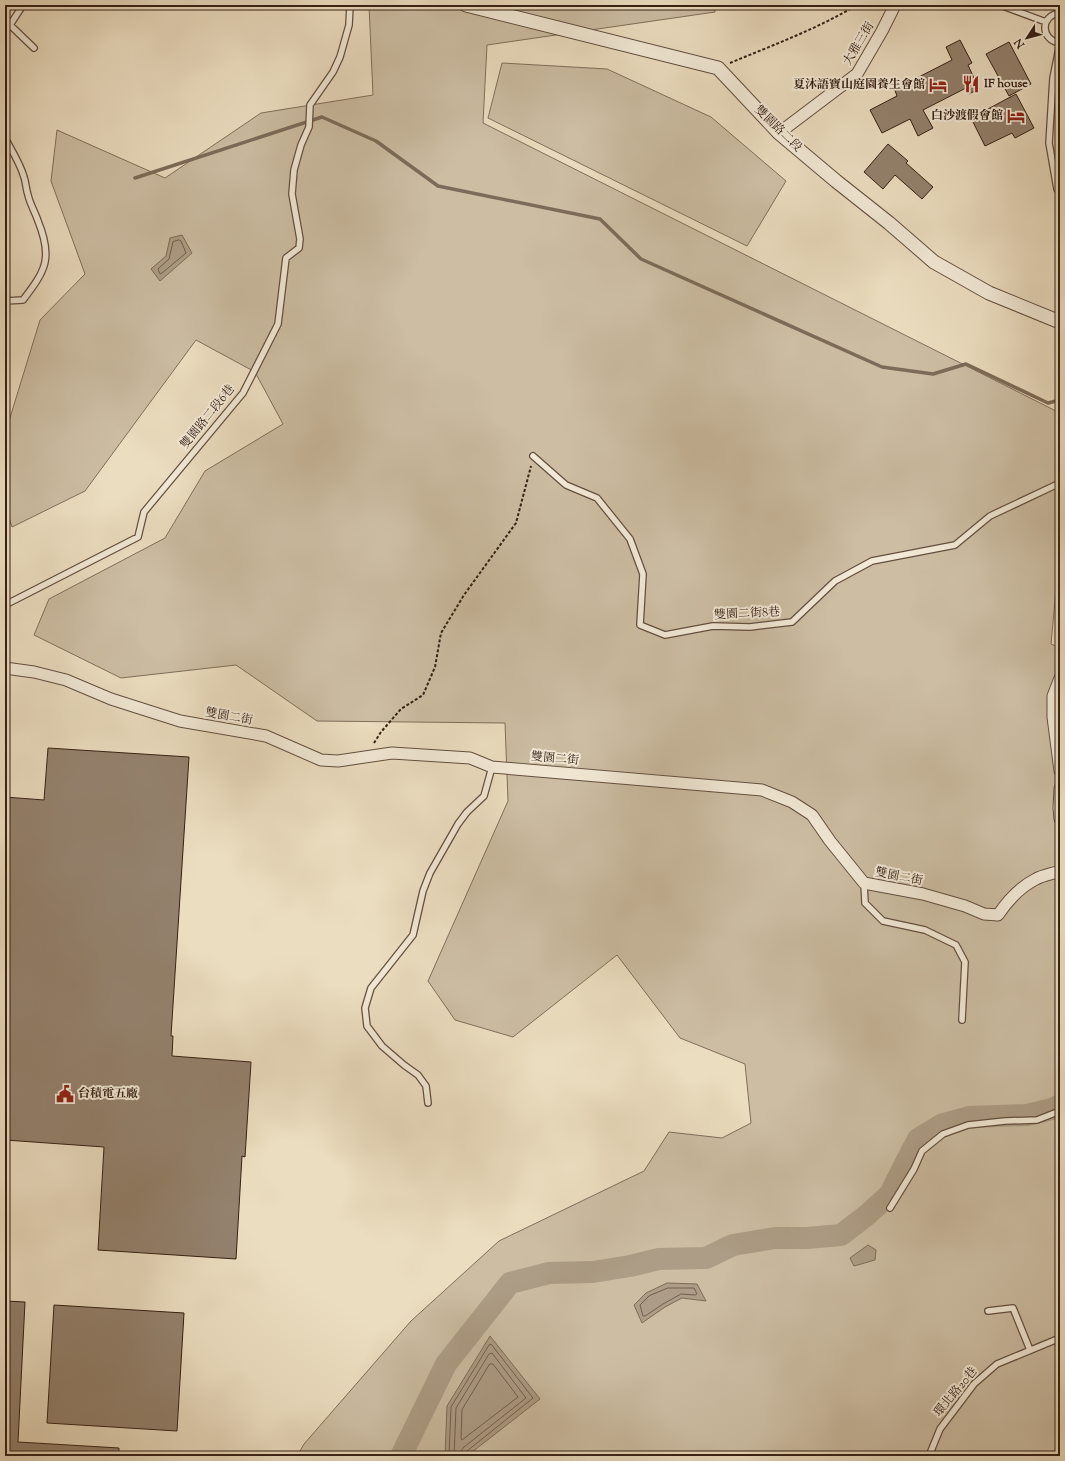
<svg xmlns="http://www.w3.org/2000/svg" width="1065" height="1461" font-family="'Sorts Mill Goudy','Noto Serif TC',serif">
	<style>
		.green { fill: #ccbda3; stroke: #816e5c }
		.water { fill: #ad9d86; stroke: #7d6b59 }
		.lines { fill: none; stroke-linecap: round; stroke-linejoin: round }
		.shore { stroke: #725e4e; stroke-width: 1 }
		.stream { stroke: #7d6b59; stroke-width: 3.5 }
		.river { stroke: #ad9d86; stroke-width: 22 }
		.building { fill: #94826e; stroke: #362015 }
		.service-casing { stroke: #634f40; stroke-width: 8 }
		.minor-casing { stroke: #634f40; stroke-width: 13 }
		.tertiary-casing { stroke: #634f40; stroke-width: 15 }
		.path { stroke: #362015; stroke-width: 2; stroke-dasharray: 3 2; stroke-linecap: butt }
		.service { stroke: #f2e9d6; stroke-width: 5.5 }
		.minor { stroke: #f2e9d6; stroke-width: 11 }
		.tertiary { stroke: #f2e9d6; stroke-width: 13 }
		.labels { text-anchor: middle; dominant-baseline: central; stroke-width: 4; stroke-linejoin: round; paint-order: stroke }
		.street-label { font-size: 12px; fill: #362015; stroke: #f2e9d6 }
		.poi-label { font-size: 12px; font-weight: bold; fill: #362015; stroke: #f2e9d6; text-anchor: start }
	</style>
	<rect width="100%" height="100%" fill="#ebddc0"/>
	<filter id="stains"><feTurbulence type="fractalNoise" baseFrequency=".005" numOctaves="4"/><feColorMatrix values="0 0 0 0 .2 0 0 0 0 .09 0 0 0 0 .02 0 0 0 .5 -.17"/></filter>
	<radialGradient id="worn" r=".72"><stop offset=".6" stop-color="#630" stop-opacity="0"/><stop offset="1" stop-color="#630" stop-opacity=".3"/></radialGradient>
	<path class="green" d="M 369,5 L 715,5 L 715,12 L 487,45 L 483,123 L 1060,413 L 1060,546 L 1051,644 L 1060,648 L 1060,1456 L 297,1456 L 304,1444 L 411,1321 L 499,1241 L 644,1171 L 669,1132 L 722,1138 L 751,1123 L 745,1064 L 680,1038 L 617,955 L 513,1037 L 455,1020 L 428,981 L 508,801 L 505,723 L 317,721 L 236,665 L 121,678 L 34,635 L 49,599 L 165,538 L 205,471 L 283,424 L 255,372 L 196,340 L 85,491 L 12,527 L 5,507 L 5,434 L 40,320 L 85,274 L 51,181 L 57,130 L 165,178 L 261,113 L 373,95 Z
		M 502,63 L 607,69 L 711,117 L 786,181 L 747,246 L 488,118 Z"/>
	<path class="water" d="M 182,235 L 192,253 L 160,281 L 151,269 L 166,256 L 170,238 Z
		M 868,1245 L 876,1250 L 875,1260 L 854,1266 L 850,1258 Z
		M 667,1283 L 697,1284 L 706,1301 L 682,1298 L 665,1307 L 642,1323 L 634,1305 L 646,1293 Z
		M 490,1336 L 540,1399 L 467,1456 L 445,1456 L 447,1406 Z"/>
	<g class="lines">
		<path class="shore" d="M 179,240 L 181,241 L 186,253 L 162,273 L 160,274 L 158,269 L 169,259 L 173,242 Z
			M 668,1288 L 694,1288 L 697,1294 L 695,1295 L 681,1294 L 663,1304 L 645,1316 L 643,1316 L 640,1305 L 649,1296 Z
			M 490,1364 L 493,1364 L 518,1397 L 462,1440 L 461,1438 L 462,1410 Z
			M 449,1456 L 451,1407 L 489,1345 L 491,1344 L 533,1398 L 467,1451 L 465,1456
			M 454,1456 L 456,1408 L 489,1354 L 492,1353 L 526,1398 L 464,1447 L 461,1451 L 460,1456"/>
		<path class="stream" d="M 135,178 L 322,117 L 376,141 L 438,186 L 600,219 L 641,259 L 882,367 L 933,374 L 966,364 L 1048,403 L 1060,400"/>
		<path class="river" d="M 401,1456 L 446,1364 L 510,1283 L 549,1273 L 593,1272 L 630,1266 L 659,1259 L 706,1258 L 733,1245 L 775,1238 L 807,1238 L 841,1235 L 867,1215 L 890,1194 L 907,1160 L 918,1139 L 943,1124 L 969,1117 L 1027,1115 L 1052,1109 L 1060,1105"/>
	</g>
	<path class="building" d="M 960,40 L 972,63 L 968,65 L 979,89 L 969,94 L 966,88 L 923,110 L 933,128 L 918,136 L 910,119 L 882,133 L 870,110 L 897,96 L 893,85 L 908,79 L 909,82 L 952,60 L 946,47 Z
		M 1009,42 L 1031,84 L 1009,96 L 986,54 Z
		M 1016,94 L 1034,128 L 1015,138 L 1012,133 L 985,146 L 971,118 Z
		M 888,144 L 908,161 L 906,163 L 933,187 L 922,199 L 895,175 L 883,189 L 864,172 Z
		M 48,748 L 189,757 L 171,1036 L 173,1036 L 172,1056 L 251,1062 L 245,1157 L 242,1156 L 236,1259 L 98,1250 L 104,1147 L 5,1140 L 5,797 L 44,800 Z
		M 5,1301 L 25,1302 L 18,1442 L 119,1448 L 119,1456 L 5,1456 Z
		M 54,1305 L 184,1313 L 177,1431 L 47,1423 Z"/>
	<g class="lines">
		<g class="service-casing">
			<path id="service" d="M 23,5 L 10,25 L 34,48
				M 1000,5 L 1046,22
				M 1060,13 C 1040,15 1040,40 1060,43
				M 1060,43 L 1053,78 L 1049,143 L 1057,189 L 1060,193
				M 5,138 C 12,151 20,163 24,177 C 26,183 26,189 28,195 C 30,204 35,212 38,221 C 53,258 46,270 23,300 L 5,301
				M 533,456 L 566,485 L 597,498 L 630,539 L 643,574 L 640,625 L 665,635 L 713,626 L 750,627 L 792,622 L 835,581 L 872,561 L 955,545 L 990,516 L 1060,483
				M 5,605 L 138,537 L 144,512 L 243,393 L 278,324 L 286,258 L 299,248 L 300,239 L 292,194 L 294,170 L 301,145 L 309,127 L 310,105 L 333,72 L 340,57 L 349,25 L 350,5
				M 864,883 L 865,903 L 883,921 L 925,930 L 956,945 L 965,962 L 962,1020
				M 428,1103 L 426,1086 L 418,1075 L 404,1065 L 382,1046 L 367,1026 L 365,1008 L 371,988 L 413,935 L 423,891 L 430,873 L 458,824 L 467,812 L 484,796 L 492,767
				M 890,1208 L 914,1169 L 922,1151 L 943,1134 L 968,1125 L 1005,1121 L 1037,1120 L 1060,1111
				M 988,1311 L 1013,1308 L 1030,1350
				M 929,1456 L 940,1429 L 974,1384 L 997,1364 L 1060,1338"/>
		</g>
		<g class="minor-casing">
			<path id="minor" d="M 779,133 L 857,74 L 882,31 L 895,5
				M 5,668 L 34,672 L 66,680 L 111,699 L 180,721 L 266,736 L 321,760 L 338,761 L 392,753 L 470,758 L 492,767 L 762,790 L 792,802 L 812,815 L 830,841 L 864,883 L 923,894 L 965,906 L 984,914 L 998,915 C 1008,900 1020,887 1036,879 C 1043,875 1052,874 1060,871
				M 1060,678 L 1053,696 L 1053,717 L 1060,771
				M 1060,788 L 1059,808 L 1060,819"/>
		</g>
		<g class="tertiary-casing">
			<path id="tertiary" d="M 466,5 L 718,68 L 779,133 L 836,181 L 889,223 L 934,262 L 989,293 L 1060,322"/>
		</g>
		<path class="path" d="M 730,63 C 773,45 817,29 857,5
			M 374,743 L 381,732 L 401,709 L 423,695 L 435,667 L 441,633 L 464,595 L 516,523 L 531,466"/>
		<use href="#service" class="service"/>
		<use href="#minor" class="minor"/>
		<use href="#tertiary" class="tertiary"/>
	</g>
	<defs>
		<g id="restaurant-bare" transform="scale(1.38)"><path d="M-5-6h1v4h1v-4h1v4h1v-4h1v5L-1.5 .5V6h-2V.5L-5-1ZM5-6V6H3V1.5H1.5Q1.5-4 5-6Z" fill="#8f2418" stroke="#f2e9d6" stroke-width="2.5" paint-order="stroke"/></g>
		<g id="hotel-bare" transform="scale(1.38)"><path d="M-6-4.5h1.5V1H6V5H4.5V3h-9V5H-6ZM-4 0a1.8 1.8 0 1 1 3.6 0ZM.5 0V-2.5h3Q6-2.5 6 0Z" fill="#8f2418" stroke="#f2e9d6" stroke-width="2.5" paint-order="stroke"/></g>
		<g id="civic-bare" transform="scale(1.38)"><path d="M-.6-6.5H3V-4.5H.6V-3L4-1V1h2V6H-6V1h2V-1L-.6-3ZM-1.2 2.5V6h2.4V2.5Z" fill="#8f2418" stroke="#f2e9d6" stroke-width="2.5" paint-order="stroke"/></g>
	</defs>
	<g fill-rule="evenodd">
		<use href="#restaurant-bare" x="971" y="84"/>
		<use href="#hotel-bare" x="938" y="85"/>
		<use href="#hotel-bare" x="1016" y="116"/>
		<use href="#civic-bare" x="65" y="1094"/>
	</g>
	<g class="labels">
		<g class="street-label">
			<text transform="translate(859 44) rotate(-59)">大雅三街</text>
			<text transform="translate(778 129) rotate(44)">雙園路二段</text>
			<text transform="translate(208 417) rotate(-51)">雙園路二段6巷</text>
			<text transform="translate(747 614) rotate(-3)">雙園二街8巷</text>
			<text transform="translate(229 717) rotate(10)">雙園二街</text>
			<text transform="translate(555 759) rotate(5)">雙園二街</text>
			<text transform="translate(899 877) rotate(11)">雙園二街</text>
			<text transform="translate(956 1392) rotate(-50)">環北路20巷</text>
		</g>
		<g class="poi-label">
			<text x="984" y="84">IF house</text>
			<text x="925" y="85" text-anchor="end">夏沐語寶山庭園養生會館</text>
			<text x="1003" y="116" text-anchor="end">白沙渡假會館</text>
			<text x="78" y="1094">台積電五廠</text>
		</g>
	</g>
	<rect width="1065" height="1461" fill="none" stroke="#ebddc0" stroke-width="20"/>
	<rect x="6" y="6" width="1053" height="1449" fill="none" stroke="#362015" stroke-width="2"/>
	<rect x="10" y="10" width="1045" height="1441" fill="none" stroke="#362015"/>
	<g transform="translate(1027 38) rotate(234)" stroke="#f2e9d6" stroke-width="3" paint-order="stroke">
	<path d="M0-3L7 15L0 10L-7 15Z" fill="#362015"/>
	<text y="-6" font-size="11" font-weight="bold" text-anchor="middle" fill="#362015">N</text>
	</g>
	<rect width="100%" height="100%" filter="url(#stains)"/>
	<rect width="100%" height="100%" fill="url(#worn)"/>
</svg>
